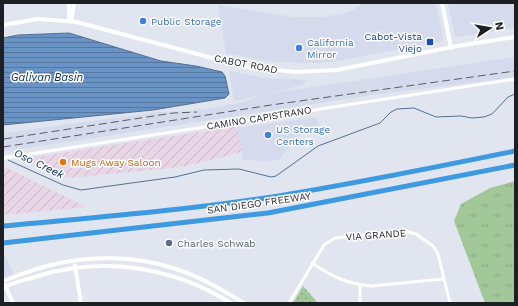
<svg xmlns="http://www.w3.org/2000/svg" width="518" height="306" font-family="'Work Sans',sans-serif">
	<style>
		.built { fill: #d5dbed }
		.industrial { fill: url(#industrial-furrows) }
		.grass { fill: url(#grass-tufts) }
		.park { fill: url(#park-dots) }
		.water { fill: url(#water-rules); stroke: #527094 }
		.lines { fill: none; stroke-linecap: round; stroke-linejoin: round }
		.stream { stroke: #527094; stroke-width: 1 }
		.street { stroke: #fff; stroke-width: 3 }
		.secondary { stroke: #fff; stroke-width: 4 }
		.highway { stroke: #3e9ae0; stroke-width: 5 }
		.rail { stroke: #5a5c62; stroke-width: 1; stroke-dasharray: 8 4; stroke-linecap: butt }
		.shop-dot { fill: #3f7fe0; stroke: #fff; stroke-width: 1.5 }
		.transit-dot { fill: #1a4fb4; stroke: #fff; stroke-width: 1.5 }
		.food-dot { fill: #e8710a; stroke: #fff; stroke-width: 1.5 }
		.service-dot { fill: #5c6f8a; stroke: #fff; stroke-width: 1.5 }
		.labels { text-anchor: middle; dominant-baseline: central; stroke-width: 3; stroke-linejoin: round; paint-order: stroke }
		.shop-label { font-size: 10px; fill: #366cbe; stroke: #fff; text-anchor: start }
		.transit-label { font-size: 10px; fill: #164399; stroke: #fff; text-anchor: end }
		.street-label { font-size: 10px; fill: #1e1f23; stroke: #fff }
		.food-label { font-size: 10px; fill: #c56008; stroke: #fff; text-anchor: start }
		.service-label { font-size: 10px; fill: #4e5e75; stroke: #fff; text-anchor: start }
		.water-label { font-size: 11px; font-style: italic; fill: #043260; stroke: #fff }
	</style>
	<defs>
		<pattern id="industrial-furrows" width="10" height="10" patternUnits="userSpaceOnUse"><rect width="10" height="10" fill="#e8d5e5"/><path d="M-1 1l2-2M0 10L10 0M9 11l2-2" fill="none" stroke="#c7b6c4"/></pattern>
		<pattern id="grass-tufts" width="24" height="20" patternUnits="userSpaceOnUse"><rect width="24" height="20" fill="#a2c798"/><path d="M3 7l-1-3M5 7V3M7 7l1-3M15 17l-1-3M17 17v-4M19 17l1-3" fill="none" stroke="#8baa83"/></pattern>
		<pattern id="park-dots" width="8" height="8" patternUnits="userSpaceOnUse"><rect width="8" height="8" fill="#a2c798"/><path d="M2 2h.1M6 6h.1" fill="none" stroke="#8baa83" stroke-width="1.8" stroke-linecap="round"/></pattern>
		<pattern id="water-rules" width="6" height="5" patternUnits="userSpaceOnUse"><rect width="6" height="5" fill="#6993c5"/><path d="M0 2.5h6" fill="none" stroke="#5677a0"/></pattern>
	</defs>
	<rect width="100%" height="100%" fill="#e1e5f0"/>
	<path class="built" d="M 363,3 L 436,3 L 443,38 L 442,41 L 338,61 L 315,63 L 272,62 L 226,53 L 218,5 L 293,17 L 325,17 L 350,12 Z
		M 448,3 L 515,3 L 515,28 L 457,37 L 455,36 Z
		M 515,57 L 515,77 L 372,95 L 3,152 L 3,133 L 159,112 L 190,111 L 222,106 L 248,101 L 262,95 L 234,101 L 229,71 L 266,78 L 307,80 L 302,85 L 272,93 Z
		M 316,117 L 319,126 L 315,127 L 296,139 L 280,159 L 267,161 L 243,160 L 237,126 L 243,127 Z
		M 4,253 L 14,275 L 3,283 L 3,254 Z"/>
	<path class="industrial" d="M 237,126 L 242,152 L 181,167 L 69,178 L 22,159 Z
		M 3,166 L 68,198 L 85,207 L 3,215 Z"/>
	<path class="grass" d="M 515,181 L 515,303 L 485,303 L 454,221 L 461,204 L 490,188 Z"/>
	<path class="park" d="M 303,286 L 318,303 L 293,303 Z"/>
	<path class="water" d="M 69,33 L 161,61 L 196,66 L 222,72 L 225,76 L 229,94 L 225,98 L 153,110 L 3,125 L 3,38 L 18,35 Z"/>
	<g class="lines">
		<path class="stream" d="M 8,160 L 63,185 L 81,190 L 175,177 L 204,170 L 239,169 L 271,177 L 276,176 L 318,146 L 380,123 L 391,112 L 397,109 L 414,108 L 436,117 L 461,116 L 472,118 L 484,117 L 492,114 L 508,97 L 515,94"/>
		<path class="street" d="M 17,156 L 515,79
			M 312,263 C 333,277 347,284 372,286 L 443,279
			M 289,303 L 324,245 L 335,238 L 405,231 L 416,234 L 433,246 L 438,254 L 450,303
			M 360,303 L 360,285"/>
		<path class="secondary" d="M 442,3 L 451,48
			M 69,21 L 72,18 L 74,3
			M 69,21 L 69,3
			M 3,25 L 38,19 L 76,22 L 243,66 L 295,72 L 337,70 L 457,46 L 515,37
			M 3,158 L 17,156
			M 75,266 L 81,303
			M 3,281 C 16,276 30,271 43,267 C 85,255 136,255 176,269 C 201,277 222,290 244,303
			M 5,285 L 13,303
			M 3,288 C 13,282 26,280 38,276 C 104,256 173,267 231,303"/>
		<path class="highway" d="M 3,226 C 90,218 178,211 265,198 C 349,185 432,168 515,151
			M 3,243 L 268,213 L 515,165"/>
		<path class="rail" d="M 4,139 L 173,113 L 197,112
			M 3,147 L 271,105 L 515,71"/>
	</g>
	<g class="shop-dot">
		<circle cx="143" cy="21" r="4"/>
		<circle cx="299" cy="48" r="4"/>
		<circle cx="268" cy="135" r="4"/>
	</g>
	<rect class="transit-dot" x="426" y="38" width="8" height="8" rx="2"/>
	<circle class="food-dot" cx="63" cy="162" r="4"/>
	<circle class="service-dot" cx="169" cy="243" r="4"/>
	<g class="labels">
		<g class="shop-label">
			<text x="151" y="21">Public Storage</text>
			<text x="307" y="42">California<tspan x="307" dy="12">Mirror</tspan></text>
			<text x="276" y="129">US Storage<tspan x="276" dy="12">Centers</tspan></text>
		</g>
		<g class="transit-label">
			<text x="422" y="36">Cabot-Vista<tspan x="422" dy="12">Viejo</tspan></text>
		</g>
		<g class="street-label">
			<text transform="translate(246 64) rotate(11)">CABOT ROAD</text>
			<text transform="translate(259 118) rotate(-9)">CAMINO CAPISTRANO</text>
			<text transform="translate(259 203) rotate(-8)">SAN DIEGO FREEWAY</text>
			<text transform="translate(376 235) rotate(-4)">VIA GRANDE</text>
		</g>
		<g class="food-label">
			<text x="71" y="162">Mugs Away Saloon</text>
		</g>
		<g class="service-label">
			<text x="177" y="243">Charles Schwab</text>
		</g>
		<g class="water-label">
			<text x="47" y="77">Galivan Basin</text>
			<text transform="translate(39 164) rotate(26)">Oso Creek</text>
		</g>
	</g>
	<rect width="518" height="306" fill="none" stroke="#1e1f23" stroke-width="8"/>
	<g transform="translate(490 28) rotate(78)" stroke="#ffffff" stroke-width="3" paint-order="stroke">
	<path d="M0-3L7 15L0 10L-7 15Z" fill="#1e1f23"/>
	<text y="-6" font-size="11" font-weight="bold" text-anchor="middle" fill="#1e1f23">N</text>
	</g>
</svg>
